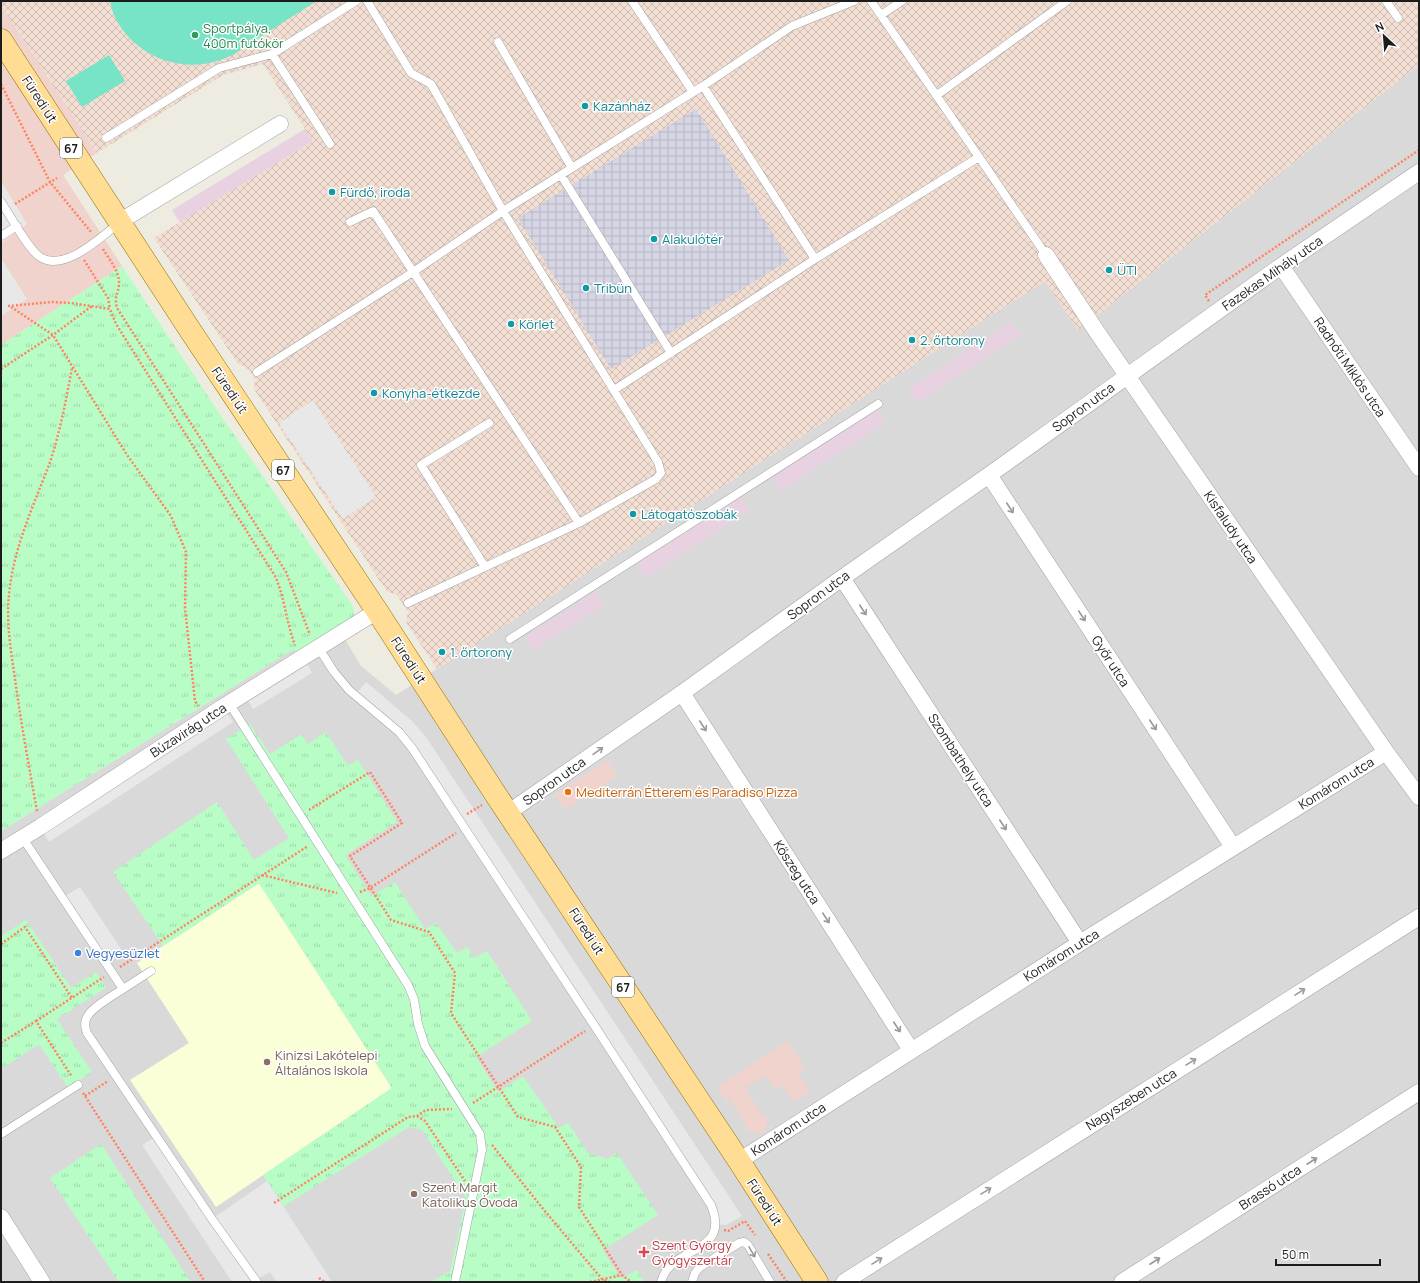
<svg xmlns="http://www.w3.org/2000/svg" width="1420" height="1283" font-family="Manrope,sans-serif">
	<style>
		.residential { fill: #dad9d9 }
		.commercial { fill: #f1d3cd }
		.industrial { fill: #e8d2e1 }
		.education { fill: #fbffd8 }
		.military { fill: url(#military-cross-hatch) }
		.park { fill: url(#park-tufts) }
		.pitch { fill: #77e4c7 }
		.parking { fill: #e8e8e8 }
		.plaza { fill: url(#plaza-grid) }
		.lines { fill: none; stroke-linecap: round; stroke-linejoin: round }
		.service-casing { stroke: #a3a3a3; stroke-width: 9 }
		.minor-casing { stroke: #a3a3a3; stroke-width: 17 }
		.primary-casing { stroke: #937400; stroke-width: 23 }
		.path { stroke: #ff8360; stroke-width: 2.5; stroke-dasharray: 2 2; stroke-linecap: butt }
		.service { stroke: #fff; stroke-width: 8 }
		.minor { stroke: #fff; stroke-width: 16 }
		.primary { stroke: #ffdd94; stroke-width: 22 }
		.oneway { stroke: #999 }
		.leisure-dot { fill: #2e9e5b; stroke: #fff; stroke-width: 1.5 }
		.culture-dot { fill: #0f9aa8; stroke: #fff; stroke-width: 1.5 }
		.food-dot { fill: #e8710a; stroke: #fff; stroke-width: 1.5 }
		.shop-dot { fill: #3f7fe0; stroke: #fff; stroke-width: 1.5 }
		.education-dot { fill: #8d6e63; stroke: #fff; stroke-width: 1.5 }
		.health-dot { fill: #e0444e; stroke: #fff; stroke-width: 1.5 }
		.labels { text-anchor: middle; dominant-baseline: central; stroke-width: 3; stroke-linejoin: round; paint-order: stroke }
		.shield { fill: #fff; stroke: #606060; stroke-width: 1 }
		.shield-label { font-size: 12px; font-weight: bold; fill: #1c1c1c }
		.leisure-label { font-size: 13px; fill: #27864d; stroke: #fff; text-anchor: start }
		.street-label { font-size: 13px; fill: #1c1c1c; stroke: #fff }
		.culture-label { font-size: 13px; fill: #0d838f; stroke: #fff; text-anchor: start }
		.food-label { font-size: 13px; fill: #c56008; stroke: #fff; text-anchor: start }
		.shop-label { font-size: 13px; fill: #366cbe; stroke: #fff; text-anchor: start }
		.education-label { font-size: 13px; fill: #785e54; stroke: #fff; text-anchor: start }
		.health-label { font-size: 13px; fill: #be3a42; stroke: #fff; text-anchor: start }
	</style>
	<defs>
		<pattern id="military-cross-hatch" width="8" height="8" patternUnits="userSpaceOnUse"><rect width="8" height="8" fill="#f2ded2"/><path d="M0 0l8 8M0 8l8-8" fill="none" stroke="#cfbeb4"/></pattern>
		<pattern id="park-tufts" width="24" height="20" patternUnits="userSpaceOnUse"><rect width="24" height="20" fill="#b8fdc6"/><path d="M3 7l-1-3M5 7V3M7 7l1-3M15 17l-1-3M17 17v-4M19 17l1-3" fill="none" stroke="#9ed8aa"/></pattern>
		<pattern id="plaza-grid" width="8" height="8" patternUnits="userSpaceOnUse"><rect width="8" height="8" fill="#d6d5e4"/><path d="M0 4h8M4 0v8" fill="none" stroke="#b7b6c3"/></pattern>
	</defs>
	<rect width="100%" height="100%" fill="#eeebe0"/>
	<path class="residential" d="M 1419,65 L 1419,1282 L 1,1282 L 1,831 L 294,649 L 297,655 L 339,629 L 361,666 L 396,695 L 1045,281 L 1078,330 Z"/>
	<path class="commercial" d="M 1,5 L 97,153 L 63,175 L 122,266 L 1,345 Z
		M 607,760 L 617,776 L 565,810 L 555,794 Z
		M 788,1041 L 805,1068 L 798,1073 L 810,1091 L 793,1102 L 782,1085 L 775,1089 L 765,1075 L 745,1088 L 763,1116 L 768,1117 L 764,1134 L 746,1130 L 747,1126 L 730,1099 L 727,1101 L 717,1087 Z"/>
	<path class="industrial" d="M 305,129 L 313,141 L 180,223 L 172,210 Z
		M 1012,322 L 1021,335 L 917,403 L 908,389 Z
		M 876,409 L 885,423 L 781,491 L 772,477 Z
		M 740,497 L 749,510 L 645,578 L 636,564 Z
		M 595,592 L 604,605 L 534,650 L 525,637 Z"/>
	<path class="education" d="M 259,883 L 392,1088 L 216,1207 L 130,1080 L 189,1043 L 137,963 Z"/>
	<path class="military" d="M 1,1 L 1419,1 L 1419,65 L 1078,330 L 1045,281 L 437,669 L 406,622 L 408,612 L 396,594 L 387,592 L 254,389 L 255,380 L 247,368 L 238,364 L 154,238 L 313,141 L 305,129 L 263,64 L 223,75 L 97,153 L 1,5 Z"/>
	<path class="park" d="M 122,266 L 217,410 L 354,608 L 354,615 L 350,622 L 298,655 L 294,649 L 1,831 L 1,345 Z
		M 250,724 L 270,754 L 302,734 L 308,744 L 326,732 L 348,766 L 358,760 L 397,822 L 345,855 L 371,896 L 395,882 L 425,929 L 436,923 L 457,953 L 467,947 L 474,958 L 487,951 L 532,1021 L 476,1057 L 498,1092 L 523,1076 L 559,1128 L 568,1123 L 588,1153 L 608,1159 L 617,1153 L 658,1215 L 603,1250 L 621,1279 L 637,1270 L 645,1282 L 431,1282 L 450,1271 L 466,1198 L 422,1130 L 409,1127 L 284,1206 L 263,1175 L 392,1088 L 259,883 L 163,946 L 113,872 L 217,802 L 254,860 L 289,838 L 226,739 Z
		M 26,920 L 71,988 L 96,972 L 106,988 L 57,1019 L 92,1072 L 68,1088 L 39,1044 L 1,1069 L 1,936 Z
		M 101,1144 L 191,1282 L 119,1282 L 50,1178 Z"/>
	<path class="pitch" d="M 110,1 L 317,1 C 299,12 282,23 265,34 C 255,41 245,48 234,54 C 204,70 169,68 141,48 C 126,37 113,20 110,1 Z
		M 109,55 L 125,81 L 82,107 L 66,81 Z"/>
	<path class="parking" d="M 1,181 L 27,224 L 1,243 Z
		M 1,258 L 27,299 L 1,316 Z
		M 313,400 L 376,497 L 343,519 L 279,423 Z
		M 303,657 L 312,673 L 253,709 L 244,694 Z
		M 366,682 L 411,720 L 426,737 L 742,1216 L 726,1225 L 716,1224 L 715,1214 L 412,748 L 355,695 Z
		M 223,707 L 233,722 L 49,842 L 40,827 Z
		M 80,887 L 123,952 L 106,962 L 62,898 Z
		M 157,1136 L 212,1219 L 267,1181 L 332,1282 L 277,1282 L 270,1272 L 253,1282 L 232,1282 L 142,1145 Z"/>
	<path class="plaza" d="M 696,109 L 789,260 L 611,369 L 518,218 Z"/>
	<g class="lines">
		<g class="service-casing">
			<path id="service" d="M 367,1 L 411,73 L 431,84 L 503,211 L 658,462 L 661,473 L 656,479 L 579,523
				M 632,1 L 693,92
				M 871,1 L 979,157
				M 1386,1 L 1398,18
				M 881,15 L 902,1
				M 498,42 L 572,168
				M 272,54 L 330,144
				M 703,86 L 792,26 L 854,1
				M 937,95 L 1067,1
				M 106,138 L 219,68 L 272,54 L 356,1
				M 561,175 L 671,353
				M 1,202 C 10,215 28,249 40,257 C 64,273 101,237 119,223
				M 350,222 L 373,211 L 579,523 L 408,603
				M 1,236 L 17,226
				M 257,372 L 413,272 L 503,211 L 703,86 L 815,259
				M 614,390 L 815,259 L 979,157 L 1046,255
				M 485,567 L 421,465 L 489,423
				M 510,639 L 878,404
				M 318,647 L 334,672 L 349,690 L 399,732 L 412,748 L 594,1025 L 711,1205 C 732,1256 671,1244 661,1282
				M 229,703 L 408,985 L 414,999 L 418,1024 L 425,1046 L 480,1134 L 482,1150 L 455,1282
				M 22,837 L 123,989 C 114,995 92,1007 87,1017 C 84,1022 85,1028 87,1033 L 212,1219 L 257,1282
				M 123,989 L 151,971
				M 1,1134 L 78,1085
				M 692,1282 L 695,1273 L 700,1267 L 739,1243 L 744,1242 L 748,1245 L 770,1282"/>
		</g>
		<g class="minor-casing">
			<path id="minor" d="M 119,222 L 280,124
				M 1046,255 L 1097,332 L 1386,752 L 1419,797
				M 1281,266 L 1419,468
				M 989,475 L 1233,847
				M 842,578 L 1080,943
				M 682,693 L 911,1050
				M 509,812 L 682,693 L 842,578 L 989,475 L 1281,266 L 1419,172
				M 1,851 L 40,827 L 223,707 L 377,611
				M 739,1161 L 1080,943 L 1386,752
				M 1,1217 L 42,1282
				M 844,1282 L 1419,917
				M 1122,1282 L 1419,1092"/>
		</g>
		<g class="primary-casing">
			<path id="primary" d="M 1,40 L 190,330 L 377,611 L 496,795 L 739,1161 L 817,1282"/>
		</g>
		<path class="path" d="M 1,84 L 50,182 L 91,232
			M 15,204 L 57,178
			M 103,249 C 109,259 120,272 119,284 C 118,295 114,296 117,308 L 286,572 L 310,635
			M 84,260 L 108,298 L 110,309
			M 1209,301 L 1205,295 L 1419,150
			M 8,306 L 52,302 L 71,303 L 110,309 L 116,324 L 275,576 C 285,598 286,622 295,645
			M 11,307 L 53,335 L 127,455 L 171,516 L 186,552 L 185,608 L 195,701 L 198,706
			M 1,369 L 53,335 L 92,306
			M 309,810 L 370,772 L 402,823 L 350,856 L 391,920 L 429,932 L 455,973 L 451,1013 L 518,1117 L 555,1127 L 581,1167 L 579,1207 L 622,1275 L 631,1282
			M 37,811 C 29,767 21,723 15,679 C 11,651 6,623 9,595 C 13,549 33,507 49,465 C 60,433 66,400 72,368
			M 467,814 L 482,805
			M 262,875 L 337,893
			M 360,892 L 370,888 L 456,833
			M 1,944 L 25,927 L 72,998
			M 120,967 L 308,846
			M 36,1021 L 104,977
			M 1,1043 L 36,1021 L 72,1077
			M 83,1093 L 205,1282
			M 85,1096 L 108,1081
			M 473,1103 L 585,1031
			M 417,1116 L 425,1121 L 465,1181
			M 492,1145 L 544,1210 L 602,1279 L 609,1282
			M 274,1203 L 408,1117 L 417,1116 L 426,1110 L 452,1109
			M 724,1230 L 728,1231 L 745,1221 L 755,1235
			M 768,1254 L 787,1282
			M 319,1278 L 325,1282
			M 590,1282 L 622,1275"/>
		<use href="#service" class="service"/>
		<use href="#minor" class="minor"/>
		<use href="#primary" class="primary"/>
	</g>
	<defs><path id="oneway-shaft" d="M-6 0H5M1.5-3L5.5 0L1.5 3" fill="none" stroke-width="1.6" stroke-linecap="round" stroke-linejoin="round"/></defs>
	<g class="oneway">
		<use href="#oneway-shaft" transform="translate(1010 508) rotate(57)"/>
		<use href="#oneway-shaft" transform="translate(863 610) rotate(57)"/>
		<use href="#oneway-shaft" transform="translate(1082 616) rotate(57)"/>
		<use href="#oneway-shaft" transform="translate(1153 725) rotate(57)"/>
		<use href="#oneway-shaft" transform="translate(703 726) rotate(57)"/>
		<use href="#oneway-shaft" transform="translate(598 751) rotate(-35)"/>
		<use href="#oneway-shaft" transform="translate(1003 825) rotate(57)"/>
		<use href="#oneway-shaft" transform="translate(826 918) rotate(57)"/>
		<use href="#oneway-shaft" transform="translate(1300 992) rotate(-32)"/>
		<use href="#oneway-shaft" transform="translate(897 1027) rotate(57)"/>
		<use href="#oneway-shaft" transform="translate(1191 1062) rotate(-32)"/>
		<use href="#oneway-shaft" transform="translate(1312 1161) rotate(-33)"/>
		<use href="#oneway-shaft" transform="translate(986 1191) rotate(-32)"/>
		<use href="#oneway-shaft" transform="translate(752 1252) rotate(60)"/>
		<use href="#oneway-shaft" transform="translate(877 1261) rotate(-32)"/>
		<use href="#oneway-shaft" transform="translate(1155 1261) rotate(-33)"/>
	</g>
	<circle class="leisure-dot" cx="195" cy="35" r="4"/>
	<g class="culture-dot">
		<circle cx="585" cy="106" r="4"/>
		<circle cx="332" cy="192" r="4"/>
		<circle cx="654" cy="239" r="4"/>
		<circle cx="1109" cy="270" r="4"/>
		<circle cx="586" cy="288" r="4"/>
		<circle cx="511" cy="324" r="4"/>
		<circle cx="912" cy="340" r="4"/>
		<circle cx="374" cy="393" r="4"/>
		<circle cx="633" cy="514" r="4"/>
		<circle cx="442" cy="652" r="4"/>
	</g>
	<circle class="food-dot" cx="568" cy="792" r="4"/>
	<circle class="shop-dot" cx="78" cy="953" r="4"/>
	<g class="education-dot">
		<circle cx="267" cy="1062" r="4"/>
		<circle cx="414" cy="1194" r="4"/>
	</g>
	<path class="health-dot" d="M642 1246h4v4h4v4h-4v4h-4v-4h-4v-4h4z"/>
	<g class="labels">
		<g class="shield">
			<rect x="60" y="138" width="22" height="20" rx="3"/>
			<rect x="272" y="460" width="22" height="20" rx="3"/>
			<rect x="612" y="977" width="22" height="20" rx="3"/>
		</g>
		<g class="shield-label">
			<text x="71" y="148">67</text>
			<text x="283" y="470">67</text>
			<text x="623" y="987">67</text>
		</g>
		<g class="leisure-label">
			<text x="203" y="28">Sportpálya,<tspan x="203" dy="15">400m futókör</tspan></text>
		</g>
		<g class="street-label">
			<text transform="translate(40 99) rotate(57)">Füredi út</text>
			<text transform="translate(1272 273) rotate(-35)">Fazekas Mihály utca</text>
			<text transform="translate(1350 367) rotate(56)">Radnóti Miklós utca</text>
			<text transform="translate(230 390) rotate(56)">Füredi út</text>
			<text transform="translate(1083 407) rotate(-36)">Sopron utca</text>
			<text transform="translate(1231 527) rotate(56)">Kisfaludy utca</text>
			<text transform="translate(818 595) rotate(-36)">Sopron utca</text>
			<text transform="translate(409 660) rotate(57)">Füredi út</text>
			<text transform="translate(1111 661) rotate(57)">Győr utca</text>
			<text transform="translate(188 730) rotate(-33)">Búzavirág utca</text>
			<text transform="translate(961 760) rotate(57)">Szombathely utca</text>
			<text transform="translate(554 781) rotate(-35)">Sopron utca</text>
			<text transform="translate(1336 783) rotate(-32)">Komárom utca</text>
			<text transform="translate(797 872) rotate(57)">Kőszeg utca</text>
			<text transform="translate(587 931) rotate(57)">Füredi út</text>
			<text transform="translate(1061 955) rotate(-32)">Komárom utca</text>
			<text transform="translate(1131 1099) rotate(-32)">Nagyszeben utca</text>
			<text transform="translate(788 1129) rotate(-33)">Komárom utca</text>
			<text transform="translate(1270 1187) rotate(-33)">Brassó utca</text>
			<text transform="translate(765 1202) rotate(57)">Füredi út</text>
		</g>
		<g class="culture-label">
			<text x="593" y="106">Kazánház</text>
			<text x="340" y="192">Fürdő, iroda</text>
			<text x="662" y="239">Alakulótér</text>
			<text x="1117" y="270">ÜTI</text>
			<text x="594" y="288">Tribün</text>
			<text x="519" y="324">Körlet</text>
			<text x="920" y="340">2. őrtorony</text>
			<text x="382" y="393">Konyha-étkezde</text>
			<text x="641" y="514">Látogatószobák</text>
			<text x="450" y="652">1. őrtorony</text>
		</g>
		<g class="food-label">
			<text x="576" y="792">Mediterrán Étterem és Paradiso Pizza</text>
		</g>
		<g class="shop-label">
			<text x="86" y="953">Vegyesüzlet</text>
		</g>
		<g class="education-label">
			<text x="275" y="1055">Kinizsi Lakótelepi<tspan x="275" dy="15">Általános Iskola</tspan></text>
			<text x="422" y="1187">Szent Margit<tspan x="422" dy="15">Katolikus Óvoda</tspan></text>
		</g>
		<g class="health-label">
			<text x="652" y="1245">Szent György<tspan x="652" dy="15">Gyógyszertár</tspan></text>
		</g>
	</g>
	<rect width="1420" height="1283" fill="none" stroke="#1c1c1c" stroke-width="4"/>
	<g transform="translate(1384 36) rotate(334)" stroke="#ffffff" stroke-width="3" paint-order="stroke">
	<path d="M0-3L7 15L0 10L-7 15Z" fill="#1c1c1c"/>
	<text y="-6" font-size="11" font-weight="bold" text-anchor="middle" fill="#1c1c1c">N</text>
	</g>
	<path d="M1276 1259v6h104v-6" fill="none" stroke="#1c1c1c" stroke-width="2"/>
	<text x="1282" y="1259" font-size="12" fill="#1c1c1c" stroke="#ffffff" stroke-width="3" paint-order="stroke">50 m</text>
</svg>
